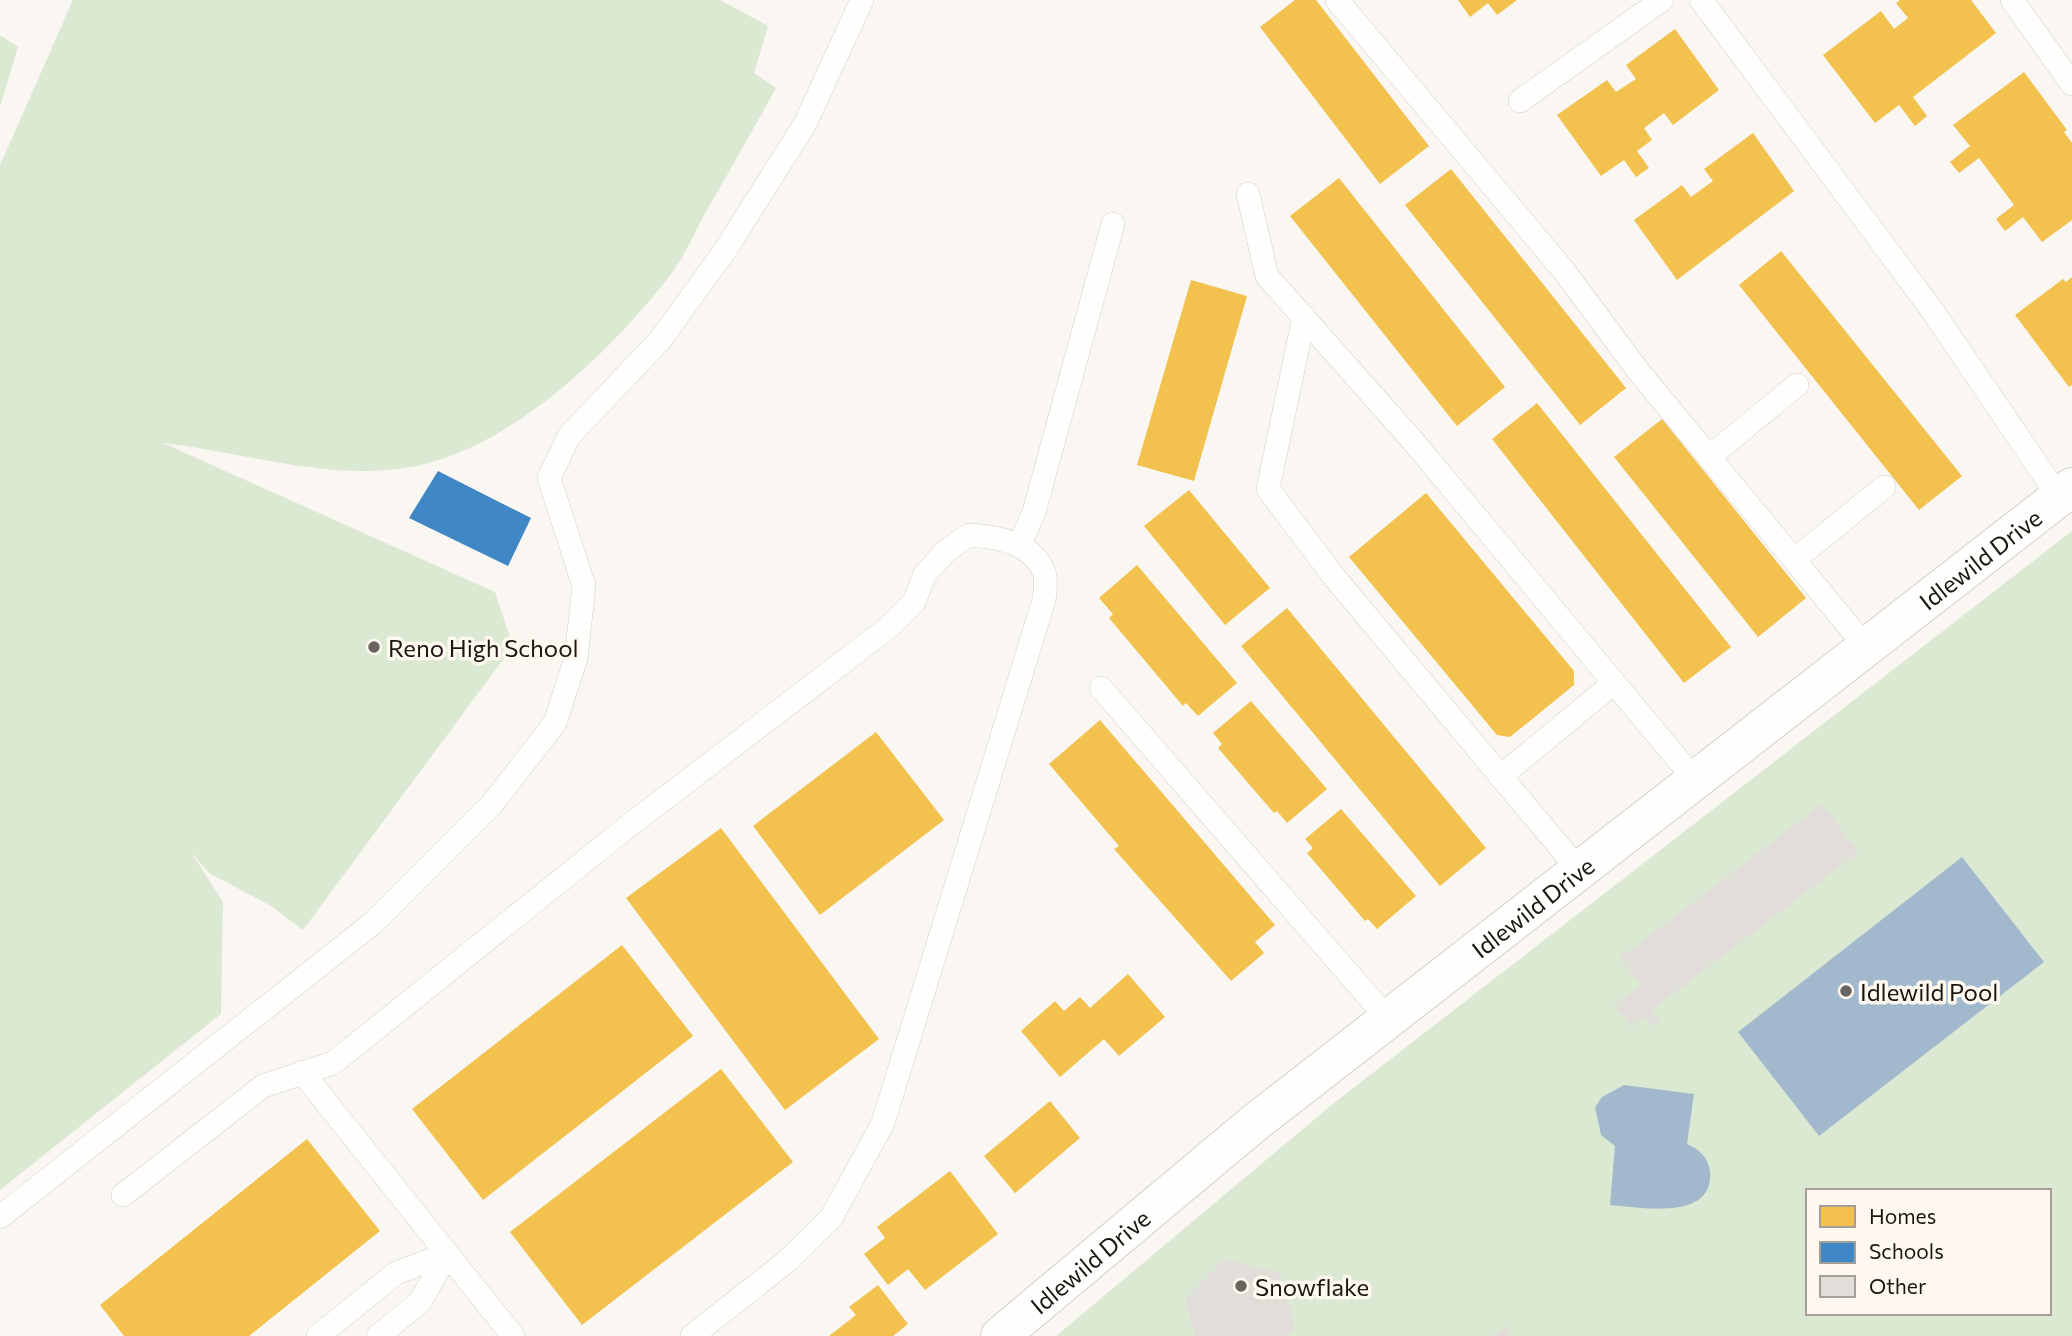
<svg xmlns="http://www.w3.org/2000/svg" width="2072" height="1336" font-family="Commissioner,sans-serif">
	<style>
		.green { fill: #dbe9d3; fill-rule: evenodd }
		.water { fill: #a2b9cd }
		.homes { fill: #f2c14e }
		.schools { fill: #3f88c5 }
		.building { fill: #e1ded9 }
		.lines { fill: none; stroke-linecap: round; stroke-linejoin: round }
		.lane-casing { stroke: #d3cfca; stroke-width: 24 }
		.secondary-casing { stroke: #d3cfca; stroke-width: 40 }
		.lane { stroke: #fefefd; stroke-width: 23 }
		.secondary { stroke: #fefefd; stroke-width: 38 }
		.poi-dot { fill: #686560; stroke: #fef8ef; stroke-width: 2.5 }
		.labels { text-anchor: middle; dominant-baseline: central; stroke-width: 7; stroke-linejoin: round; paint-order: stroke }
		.street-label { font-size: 24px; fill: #1a1712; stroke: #fef8ef }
		.poi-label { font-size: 24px; fill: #1a1712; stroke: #fef8ef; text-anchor: start }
	</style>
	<rect width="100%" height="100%" fill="#faf7f2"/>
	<path class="green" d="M 73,0 L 720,0 L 768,26 L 754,73 L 776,88 C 752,131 728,174 703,217 C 693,236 683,259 669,277 C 608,355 506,453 405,468 C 324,480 242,452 163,443 L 495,592 L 513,646 L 303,930 L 271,906 L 209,873 L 191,852 L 223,902 L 221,1014 L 0,1190 L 0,165 Z
		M 0,35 L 18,47 L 0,107 Z
		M 2072,531 L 2072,1336 L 1056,1336 L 1334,1103 ZM 1808,1191 L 2049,1191 L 2049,1313 L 1808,1313 Z"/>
	<path class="water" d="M 1962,857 L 2044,962 L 1819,1136 L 1738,1032 Z
		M 1624,1085 L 1694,1094 L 1687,1144 C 1699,1149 1709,1158 1710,1172 C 1714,1222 1639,1207 1610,1205 L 1615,1146 L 1601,1135 L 1595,1107 L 1602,1097 Z"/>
	<path class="homes" d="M 1295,0 L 1316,0 L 1429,146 L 1380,184 L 1260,27 Z
		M 1458,0 L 1517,0 L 1497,15 L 1488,3 L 1470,17 Z
		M 1900,0 L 1971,0 L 1996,33 L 1913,97 L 1927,116 L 1915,126 L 1899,105 L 1875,123 L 1823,55 L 1881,11 L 1894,29 L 1908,18 L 1896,3 Z
		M 1675,29 L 1719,90 L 1673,125 L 1664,113 L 1644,128 L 1652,140 L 1637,151 L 1649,168 L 1636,177 L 1624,160 L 1601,176 L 1557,115 L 1607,80 L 1616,92 L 1636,79 L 1626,65 Z
		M 2024,72 L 2067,130 L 2064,132 L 2072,143 L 2072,220 L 2042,242 L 2023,217 L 2005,231 L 1996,219 L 2014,205 L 1979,158 L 1959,173 L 1950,162 L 1970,146 L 1953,125 Z
		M 1753,133 L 1794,191 L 1677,280 L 1634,220 L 1682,185 L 1691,197 L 1713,181 L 1704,169 Z
		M 1451,169 L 1626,388 L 1580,425 L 1405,205 Z
		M 1339,178 L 1505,387 L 1457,426 L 1290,216 Z
		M 1781,251 L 1962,476 L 1919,510 L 1739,285 Z
		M 2072,277 L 2072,385 L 2069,387 L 2015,315 L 2063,279 L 2066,282 Z
		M 1191,280 L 1247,296 L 1194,481 L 1137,465 Z
		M 1537,403 L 1731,647 L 1684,683 L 1492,439 Z
		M 1662,419 L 1806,598 L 1758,637 L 1614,457 Z
		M 1189,490 L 1270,588 L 1225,625 L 1144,526 Z
		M 1426,493 L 1574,671 L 1574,685 L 1510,737 L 1497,735 L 1349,557 Z
		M 1137,565 L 1237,683 L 1198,716 L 1186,703 L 1183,706 L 1109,618 L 1113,614 L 1099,598 Z
		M 1287,608 L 1486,848 L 1440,886 L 1241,646 Z
		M 1251,701 L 1327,789 L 1287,823 L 1277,811 L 1274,813 L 1218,748 L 1222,744 L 1213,733 Z
		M 1100,720 L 1275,925 L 1255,942 L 1264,953 L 1231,981 L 1114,849 L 1119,846 L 1049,764 Z
		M 876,732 L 944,820 L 820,915 L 753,826 Z
		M 1341,809 L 1416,896 L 1377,929 L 1368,919 L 1365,921 L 1307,853 L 1313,848 L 1305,839 Z
		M 721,828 L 879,1039 L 785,1110 L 626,898 Z
		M 622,945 L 693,1036 L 483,1200 L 412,1109 Z
		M 1128,974 L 1165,1017 L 1119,1056 L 1104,1039 L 1060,1077 L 1021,1031 L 1055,1001 L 1064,1011 L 1080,997 L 1090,1008 Z
		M 721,1069 L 793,1162 L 582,1325 L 510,1232 Z
		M 1050,1101 L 1080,1138 L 1015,1193 L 984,1156 Z
		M 307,1139 L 380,1231 L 249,1336 L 124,1336 L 100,1305 Z
		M 950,1171 L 998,1234 L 925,1290 L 908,1269 L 888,1285 L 864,1254 L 885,1238 L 877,1227 Z
		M 878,1285 L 908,1324 L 893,1336 L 829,1336 L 856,1315 L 849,1307 Z"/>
	<path class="schools" d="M 438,471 L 531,518 L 508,566 L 409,518 Z"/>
	<path class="building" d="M 1822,804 L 1859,852 L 1652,1010 L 1660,1020 L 1653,1026 L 1645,1016 L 1631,1027 L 1614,1005 L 1641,985 L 1620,958 Z
		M 1224,1259 L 1280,1273 L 1295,1328 L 1287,1336 L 1195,1336 L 1185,1299 Z
		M 1506,1326 L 1514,1336 L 1493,1336 Z"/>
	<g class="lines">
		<g class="lane-casing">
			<path id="lane" d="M 1337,0 L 1564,271 L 1639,372 L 1866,647
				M 1701,0 L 1932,310 L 2059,497
				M 2012,0 L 2072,84
				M 1520,101 L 1662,0
				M 1248,194 L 1267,276 L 1413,441 L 1695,780
				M 1304,317 L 1268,489 L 1335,578 L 1579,870
				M 1709,457 L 1797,385
				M 1019,546 L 1034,512 L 1113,224
				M 1794,560 L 1884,487
				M 1101,688 L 1387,1018
				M 1500,777 L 1614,683
				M 302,1072 L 513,1336
				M 123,1195 L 263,1086 L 333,1063 L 626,828 L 889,627 L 914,602 L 925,574 L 946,551 L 969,535 C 998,537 1031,542 1044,572 C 1047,580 1045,592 1044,600 L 883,1123 L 831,1218 L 786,1262 L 692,1336
				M 0,1217 L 373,923 L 492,804 L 555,723 L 576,658 L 584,586 L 549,478 L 569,436 L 660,340 L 724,252 L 805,124 L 862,0
				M 318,1336 L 396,1273 L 447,1254
				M 378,1336 L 420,1302 L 447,1254"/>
		</g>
		<g class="secondary-casing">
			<g id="secondary">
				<path id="s1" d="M 1000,1336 L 1252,1125 L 2072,487"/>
			</g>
		</g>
		<use href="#lane" class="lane"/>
		<use href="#secondary" class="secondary"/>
	</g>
	<g class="poi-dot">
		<circle cx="374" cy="647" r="7"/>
		<circle cx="1846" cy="991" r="7"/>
		<circle cx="1241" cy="1286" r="7"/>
	</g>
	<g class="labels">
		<g class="street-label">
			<text stroke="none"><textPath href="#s1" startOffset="1251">Idlewild Drive</textPath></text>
			<text stroke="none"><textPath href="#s1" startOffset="684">Idlewild Drive</textPath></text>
			<text stroke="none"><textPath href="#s1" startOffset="117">Idlewild Drive</textPath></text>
		</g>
		<g class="poi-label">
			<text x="388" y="647">Reno High School</text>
			<text x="1860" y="991">Idlewild Pool</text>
			<text x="1255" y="1286">Snowflake</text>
		</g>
	</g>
	<rect x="1806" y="1189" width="245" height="126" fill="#fef8ef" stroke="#a39e97" stroke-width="2"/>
	<rect x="1820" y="1206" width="35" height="21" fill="#f2c14e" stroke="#a39e97" stroke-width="2"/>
	<text x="1869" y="1224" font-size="21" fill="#1a1712">Homes</text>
	<rect x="1820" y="1242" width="35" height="21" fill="#3f88c5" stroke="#a39e97" stroke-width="2"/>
	<text x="1869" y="1259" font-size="21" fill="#1a1712">Schools</text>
	<rect x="1820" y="1276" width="35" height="21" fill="#e1ded9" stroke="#a39e97" stroke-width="2"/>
	<text x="1869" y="1294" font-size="21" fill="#1a1712">Other</text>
</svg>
